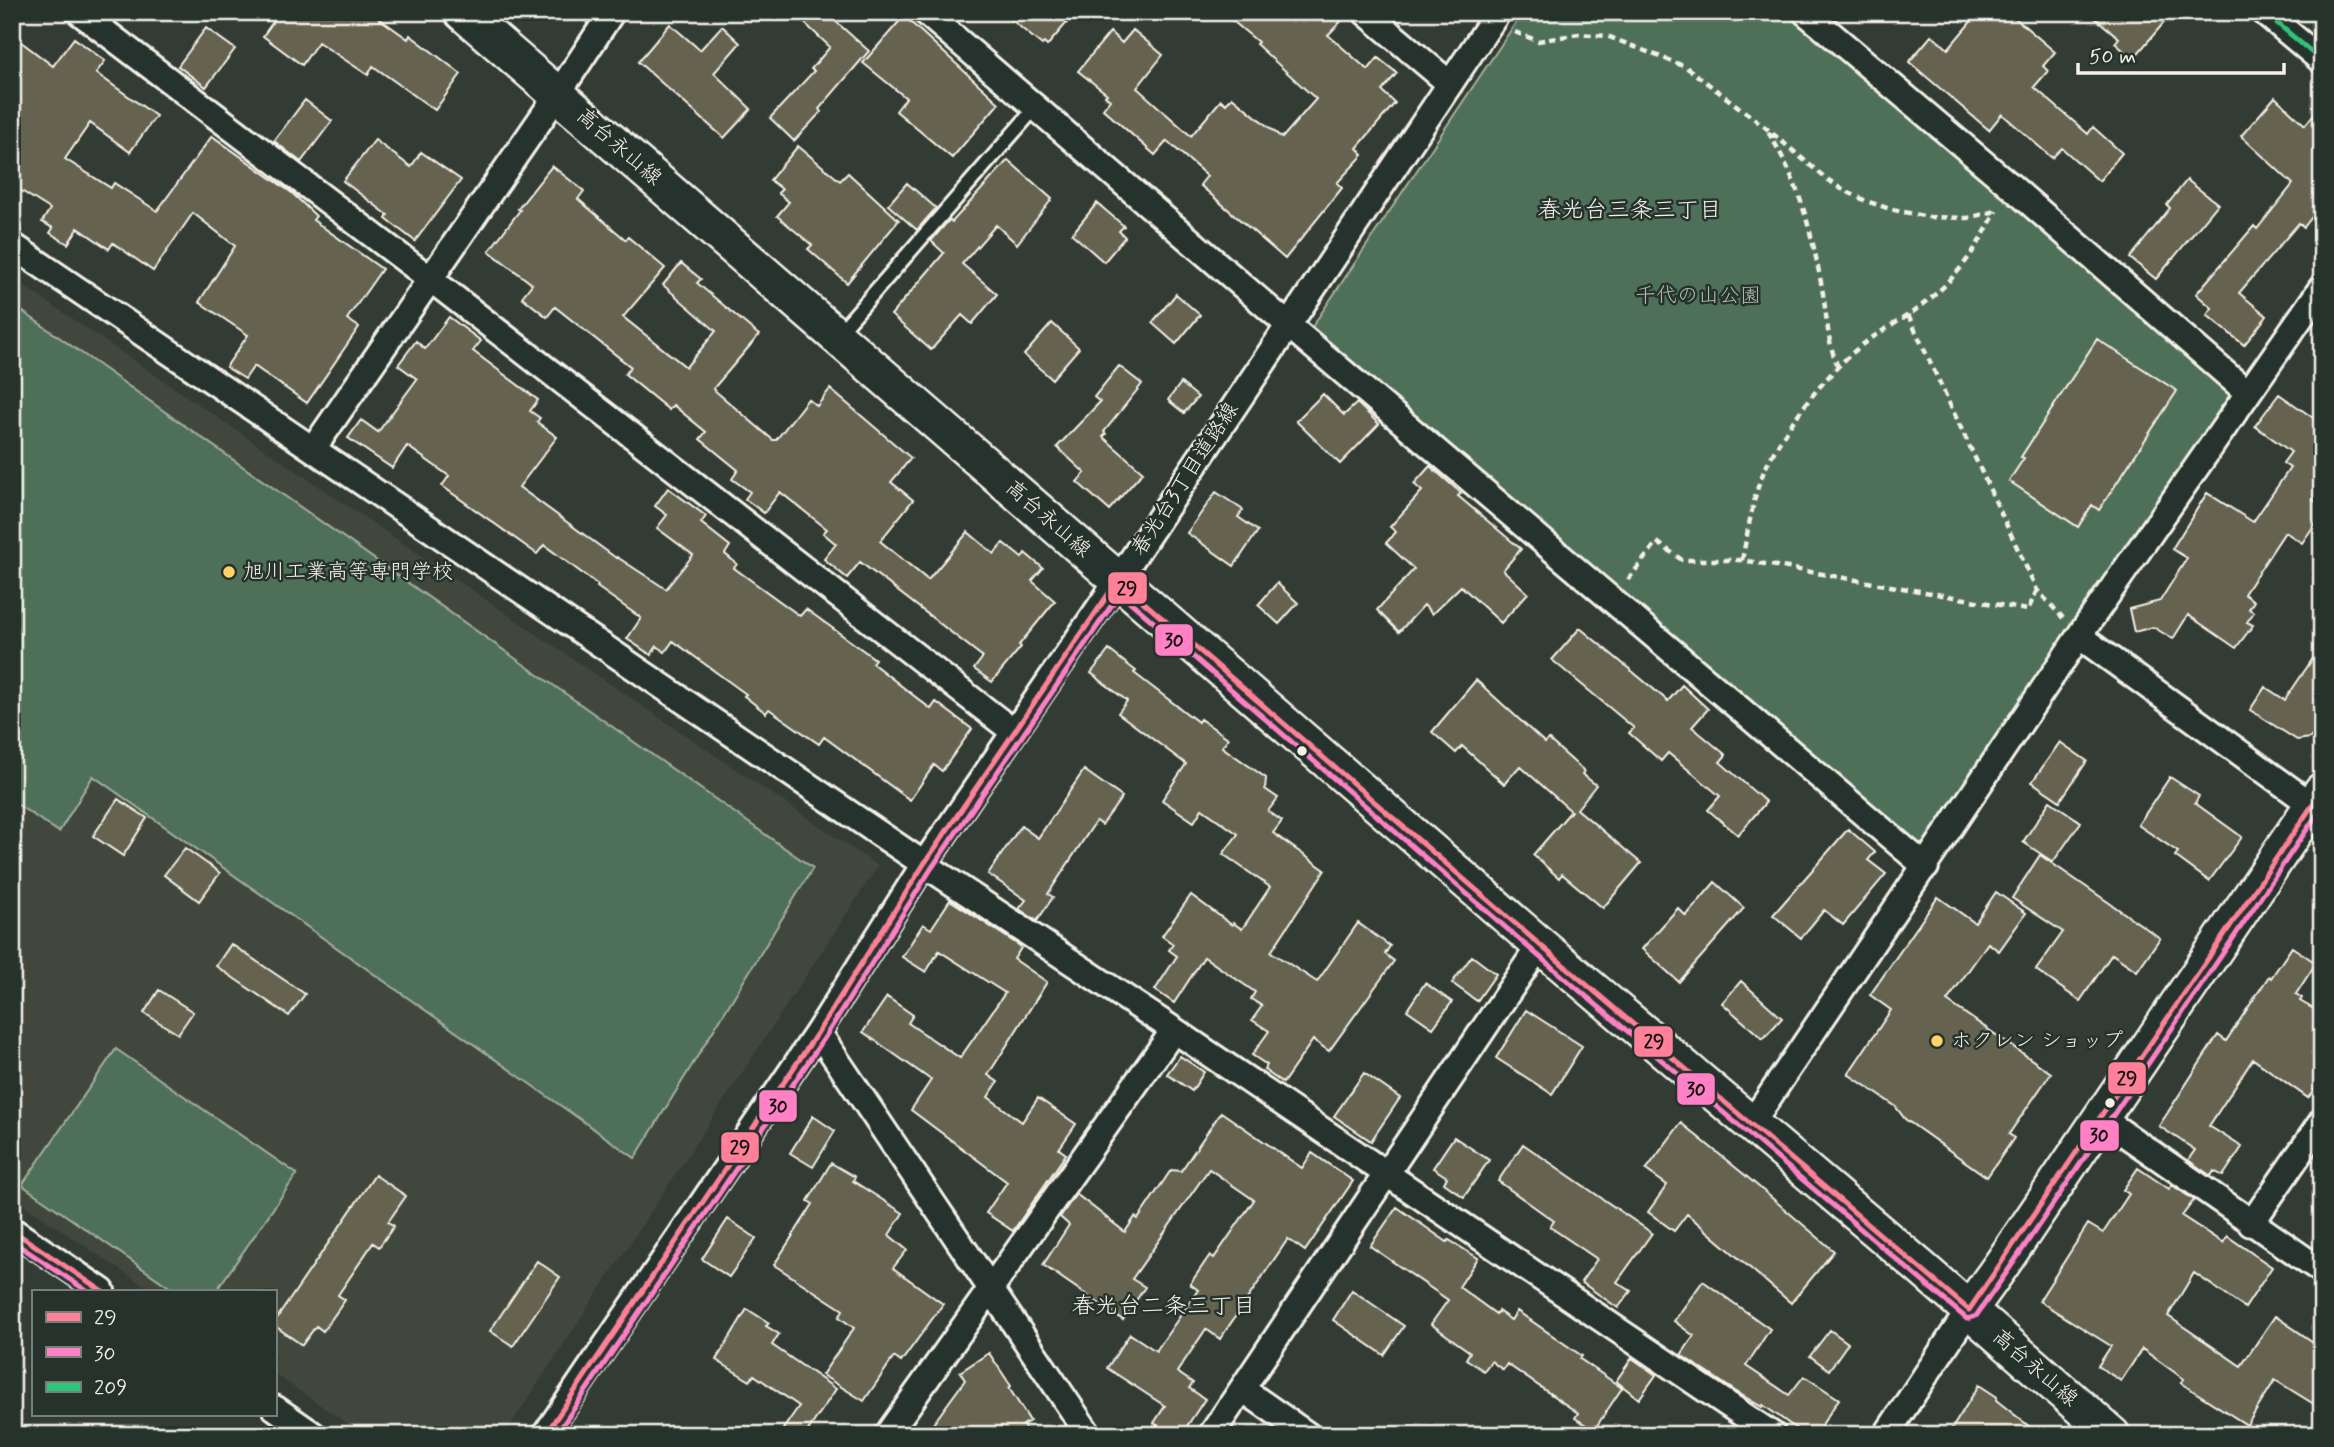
<svg xmlns="http://www.w3.org/2000/svg" width="2334" height="1447" font-family="Mynerve,'Klee One',sans-serif">
	<style>
		.built { fill: #42473c }
		.green { fill: #507059; stroke: #a2b0a0; stroke-width: 2 }
		.building { fill: #65624f; stroke: #f4f1e8; stroke-width: 2 }
		.lines { fill: none; stroke-linecap: round; stroke-linejoin: round }
		.lane-casing { stroke: #f4f1e8; stroke-width: 18 }
		.street-casing { stroke: #f4f1e8; stroke-width: 30 }
		.secondary-casing { stroke: #f4f1e8; stroke-width: 40 }
		.path { stroke: #f4f1e8; stroke-width: 4.5; stroke-dasharray: 7 5; stroke-linecap: butt }
		.lane { stroke: #26332d; stroke-width: 12 }
		.street { stroke: #26332d; stroke-width: 24 }
		.secondary { stroke: #26332d; stroke-width: 35 }
		.bus-1-casing { stroke: #26332d; stroke-width: 10 }
		.bus-2-casing { stroke: #26332d; stroke-width: 10 }
		.bus-3-casing { stroke: #26332d; stroke-width: 10 }
		.bus-1 { stroke: #ff8098; stroke-width: 5 }
		.bus-2 { stroke: #ff80c5; stroke-width: 5 }
		.bus-3 { stroke: #2dc577; stroke-width: 5 }
		.poi-dot { fill: #ffd166; stroke: #26332d; stroke-width: 2.5 }
		.bus-dot { fill: #f4f1e8; stroke: #26332d; stroke-width: 2.5 }
		.labels { text-anchor: middle; dominant-baseline: central; stroke-width: 5; stroke-linejoin: round; paint-order: stroke }
		.street-label { font-size: 21px; fill: #f4f1e8; stroke: #26332d }
		.park-label { font-size: 21px; fill: #b2bdaf; stroke: #26332d }
		.poi-label { font-size: 21px; fill: #f4f1e8; stroke: #26332d; text-anchor: start }
		.neighbourhood-label { font-size: 23px; fill: #f4f1e8; stroke: #26332d }
		.line-badge { stroke: #26332d; stroke-width: 2.5 }
		.pale-badge-label { font-size: 19px; text-anchor: middle; font-weight: bold; fill: #111 }
	</style>
	<rect width="100%" height="100%" fill="#333c34"/>
	<filter id="ink" filterUnits="userSpaceOnUse"><feTurbulence type="fractalNoise" baseFrequency=".0143" numOctaves="2"/><feDisplacementMap in="SourceGraphic" scale="14" xChannelSelector="R" yChannelSelector="G"/><feConvolveMatrix kernelMatrix="1 2 1 2 8 2 1 2 1" color-interpolation-filters="sRGB"/></filter>
	<g filter="url(#ink)">
		<path class="built" d="M 12,278 L 878,866 L 504,1435 L 364,1435 L 275,1374 L 275,1291 L 152,1291 L 12,1197 Z"/>
		<path class="green" d="M 1523,12 L 1790,12 L 2235,396 L 1927,851 L 1312,327 Z
			M 12,304 L 813,868 L 635,1158 L 93,776 L 59,832 L 12,801 Z
			M 116,1049 L 297,1174 L 216,1291 L 175,1291 L 22,1185 Z"/>
		<path class="building" d="M 280,12 L 370,12 L 408,39 L 410,35 L 461,74 L 435,110 L 373,66 L 368,75 L 318,42 L 302,65 L 263,36 Z
			M 793,12 L 825,12 L 869,51 L 819,109 L 821,112 L 794,141 L 770,118 L 814,71 L 811,69 L 830,47 Z
			M 1002,12 L 1076,12 L 1047,46 L 1044,43 L 1042,45 Z
			M 1222,12 L 1350,12 L 1328,35 L 1368,70 L 1378,58 L 1397,73 L 1382,91 L 1395,103 L 1357,148 L 1363,155 L 1337,183 L 1342,188 L 1285,259 L 1200,185 L 1207,176 L 1167,141 L 1155,155 L 1103,109 L 1110,100 L 1105,96 L 1107,94 L 1078,71 L 1110,32 L 1122,43 L 1133,30 L 1163,55 L 1137,88 L 1191,136 L 1221,100 L 1226,104 L 1232,97 L 1282,138 L 1316,99 L 1256,44 L 1258,42 Z
			M 1979,12 L 2008,12 L 2055,52 L 2043,66 L 2048,71 L 2034,87 L 2088,134 L 2093,127 L 2122,153 L 2099,181 L 2062,148 L 2052,158 L 2002,114 L 1989,130 L 1909,62 L 1932,35 L 1948,49 Z
			M 2088,12 L 2173,12 L 2133,59 L 2115,43 L 2119,38 Z
			M 904,16 L 999,103 L 952,158 L 896,111 L 906,98 L 863,63 Z
			M 670,24 L 700,50 L 722,26 L 740,43 L 714,73 L 751,109 L 724,138 L 638,62 Z
			M 206,28 L 235,49 L 206,87 L 178,66 Z
			M 12,35 L 53,66 L 74,38 L 105,61 L 96,73 L 156,116 L 130,152 L 90,123 L 65,159 L 111,188 L 114,183 L 157,211 L 212,136 L 292,193 L 316,216 L 313,220 L 382,269 L 347,319 L 359,327 L 307,403 L 254,366 L 245,379 L 226,367 L 248,335 L 199,302 L 235,246 L 193,213 L 153,271 L 113,243 L 109,249 L 78,228 L 68,244 L 50,233 L 53,228 L 42,222 L 50,209 L 12,185 Z
			M 2275,97 L 2305,125 L 2322,104 L 2322,204 L 2304,227 L 2299,223 L 2239,293 L 2267,316 L 2244,345 L 2207,315 L 2212,308 L 2196,294 L 2254,226 L 2257,229 L 2293,184 L 2241,136 Z
			M 305,100 L 332,121 L 301,162 L 274,141 Z
			M 375,140 L 411,167 L 421,152 L 461,180 L 415,241 L 386,219 L 388,215 L 343,181 Z
			M 798,146 L 840,181 L 848,173 L 899,220 L 847,283 L 808,249 L 812,245 L 777,216 L 789,202 L 778,193 L 782,189 L 770,180 Z
			M 1008,160 L 1052,199 L 1017,244 L 996,225 L 962,264 L 997,294 L 972,324 L 962,315 L 931,350 L 891,315 L 944,253 L 931,241 L 949,220 L 952,222 Z
			M 552,166 L 584,191 L 578,199 L 626,240 L 628,237 L 665,268 L 623,317 L 686,367 L 716,331 L 663,285 L 681,263 L 701,279 L 697,283 L 759,335 L 713,389 L 773,440 L 776,440 L 808,399 L 817,406 L 830,389 L 911,458 L 891,482 L 913,500 L 880,541 L 928,580 L 968,532 L 994,554 L 1003,543 L 1022,558 L 1025,553 L 1043,568 L 1032,581 L 1055,601 L 1019,645 L 1021,647 L 992,682 L 974,669 L 983,657 L 860,562 L 847,578 L 824,559 L 836,544 L 823,533 L 827,529 L 780,492 L 764,513 L 745,499 L 750,492 L 732,479 L 738,470 L 700,439 L 706,432 L 673,405 L 669,410 L 625,374 L 631,367 L 555,307 L 547,317 L 522,297 L 532,284 L 489,251 L 520,210 L 518,209 Z
			M 2187,180 L 2218,204 L 2156,279 L 2130,258 L 2170,208 L 2167,205 Z
			M 907,183 L 936,208 L 917,230 L 888,205 Z
			M 1097,203 L 1124,226 L 1119,231 L 1125,237 L 1104,262 L 1072,234 Z
			M 1176,294 L 1200,315 L 1176,344 L 1152,323 Z
			M 449,317 L 481,341 L 473,351 L 538,400 L 530,411 L 540,418 L 537,422 L 557,437 L 519,487 L 616,558 L 617,557 L 666,589 L 693,555 L 657,528 L 667,515 L 655,506 L 668,488 L 706,516 L 701,523 L 730,546 L 725,554 L 737,564 L 734,568 L 800,616 L 806,609 L 875,659 L 872,663 L 931,709 L 936,702 L 972,729 L 942,771 L 934,765 L 910,800 L 824,737 L 819,744 L 769,709 L 766,713 L 744,696 L 746,694 L 673,641 L 665,652 L 657,646 L 651,655 L 627,639 L 641,618 L 597,587 L 598,585 L 544,545 L 537,554 L 442,486 L 449,476 L 407,446 L 392,468 L 348,438 L 361,420 L 378,432 L 417,379 L 398,365 L 416,341 L 425,349 Z
			M 1052,323 L 1079,348 L 1052,379 L 1024,355 Z
			M 2097,339 L 2177,391 L 2099,510 L 2092,505 L 2078,527 L 2009,481 L 2024,458 L 2021,457 Z
			M 1119,366 L 1142,384 L 1104,432 L 1106,434 L 1103,437 L 1143,472 L 1109,510 L 1077,482 L 1085,473 L 1057,447 L 1100,402 L 1094,397 Z
			M 1181,383 L 1198,397 L 1184,413 L 1168,400 Z
			M 1323,394 L 1344,415 L 1357,403 L 1379,424 L 1340,464 L 1296,421 Z
			M 2279,394 L 2322,424 L 2322,487 L 2313,500 L 2322,506 L 2322,514 L 2302,543 L 2285,532 L 2244,594 L 2254,601 L 2249,609 L 2254,612 L 2247,622 L 2253,625 L 2236,648 L 2188,615 L 2173,639 L 2153,627 L 2134,632 L 2129,609 L 2160,601 L 2187,558 L 2172,549 L 2207,493 L 2253,522 L 2290,468 L 2283,463 L 2291,452 L 2255,426 Z
			M 1430,466 L 1461,493 L 1458,496 L 1521,549 L 1503,570 L 1528,593 L 1501,623 L 1461,586 L 1432,614 L 1424,605 L 1399,632 L 1377,610 L 1414,569 L 1386,543 L 1396,532 L 1390,527 L 1422,491 L 1414,484 Z
			M 1216,492 L 1243,510 L 1238,517 L 1258,531 L 1234,566 L 1187,533 Z
			M 1277,583 L 1298,603 L 1279,624 L 1258,605 Z
			M 1580,628 L 1668,701 L 1682,685 L 1708,709 L 1692,727 L 1726,755 L 1720,762 L 1766,802 L 1738,835 L 1708,810 L 1720,796 L 1668,753 L 1661,761 L 1629,733 L 1634,728 L 1552,660 Z
			M 2322,645 L 2322,721 L 2310,738 L 2297,740 L 2250,710 L 2265,687 L 2285,700 Z
			M 1109,650 L 1136,671 L 1134,673 L 1198,722 L 1200,719 L 1228,738 L 1222,747 L 1266,778 L 1265,789 L 1278,798 L 1268,811 L 1282,821 L 1273,833 L 1325,870 L 1271,952 L 1317,982 L 1358,923 L 1390,946 L 1385,954 L 1394,961 L 1329,1051 L 1313,1040 L 1283,1083 L 1264,1070 L 1267,1065 L 1252,1055 L 1269,1031 L 1252,1020 L 1262,1006 L 1251,999 L 1255,992 L 1204,957 L 1174,1003 L 1155,990 L 1177,956 L 1169,950 L 1173,944 L 1162,936 L 1191,895 L 1232,925 L 1233,923 L 1242,929 L 1270,887 L 1223,854 L 1238,834 L 1202,809 L 1194,822 L 1162,800 L 1186,764 L 1118,713 L 1127,701 L 1091,673 Z
			M 1476,680 L 1545,743 L 1548,739 L 1584,771 L 1582,774 L 1596,785 L 1577,809 L 1641,863 L 1603,908 L 1562,874 L 1559,878 L 1533,855 L 1571,811 L 1520,766 L 1504,784 L 1462,746 L 1456,753 L 1432,732 Z
			M 2060,742 L 2087,761 L 2060,801 L 2032,782 Z
			M 1084,770 L 1122,797 L 1102,825 L 1096,821 L 1048,894 L 1053,897 L 1037,921 L 1019,909 L 1026,900 L 988,874 L 1021,826 L 1038,838 Z
			M 2170,777 L 2199,796 L 2195,803 L 2242,837 L 2209,881 L 2175,856 L 2178,852 L 2138,825 Z
			M 118,799 L 147,818 L 123,856 L 93,836 Z
			M 2050,801 L 2081,822 L 2053,862 L 2023,842 Z
			M 1848,829 L 1875,852 L 1868,860 L 1886,874 L 1843,925 L 1824,910 L 1801,938 L 1773,915 Z
			M 185,848 L 220,873 L 199,901 L 164,875 Z
			M 2040,855 L 2160,938 L 2137,971 L 2112,954 L 2080,1001 L 2036,970 L 2063,932 L 2012,898 Z
			M 1715,882 L 1744,908 L 1679,982 L 1642,949 L 1678,908 L 1686,916 Z
			M 1996,892 L 2026,913 L 1999,951 L 1988,943 L 1947,1001 L 2051,1073 L 2009,1134 L 2014,1138 L 1987,1177 L 1905,1119 L 1895,1106 L 1848,1074 L 1891,1010 L 1870,995 L 1938,897 L 1975,923 Z
			M 950,900 L 1020,946 L 1021,948 L 1014,959 L 1047,982 L 988,1075 L 998,1082 L 988,1097 L 1022,1122 L 1038,1098 L 1076,1124 L 1059,1149 L 1066,1154 L 1013,1231 L 986,1213 L 1007,1182 L 911,1110 L 931,1080 L 863,1032 L 887,997 L 913,1015 L 908,1023 L 960,1058 L 1005,993 L 939,951 L 926,972 L 902,957 L 923,924 L 931,929 Z
			M 231,944 L 305,994 L 289,1016 L 216,966 Z
			M 2292,947 L 2316,963 L 2296,994 L 2302,998 L 2300,1001 L 2322,1014 L 2322,1079 L 2308,1098 L 2253,1059 L 2209,1126 L 2242,1147 L 2223,1176 L 2214,1171 L 2211,1176 L 2188,1160 L 2195,1150 L 2159,1126 L 2218,1035 L 2226,1041 L 2269,976 L 2271,978 Z
			M 1472,956 L 1496,974 L 1477,1001 L 1452,983 Z
			M 1741,981 L 1782,1018 L 1763,1039 L 1722,1003 Z
			M 1425,983 L 1452,1002 L 1433,1028 L 1407,1010 Z
			M 159,990 L 193,1012 L 178,1034 L 144,1013 Z
			M 1526,1010 L 1582,1046 L 1552,1094 L 1496,1058 Z
			M 1180,1056 L 1204,1072 L 1192,1091 L 1167,1074 Z
			M 1364,1073 L 1400,1098 L 1371,1141 L 1334,1116 Z
			M 1221,1112 L 1302,1168 L 1312,1153 L 1353,1181 L 1305,1251 L 1288,1239 L 1220,1339 L 1206,1329 L 1177,1372 L 1193,1383 L 1189,1388 L 1205,1399 L 1181,1435 L 1172,1435 L 1154,1423 L 1165,1406 L 1107,1368 L 1130,1334 L 1156,1351 L 1198,1290 L 1190,1284 L 1210,1255 L 1214,1258 L 1254,1200 L 1209,1169 L 1132,1279 L 1145,1287 L 1123,1320 L 1043,1265 L 1069,1225 L 1060,1217 L 1076,1194 L 1125,1232 L 1135,1217 L 1138,1219 L 1171,1170 L 1181,1171 Z
			M 813,1116 L 835,1131 L 813,1167 L 790,1153 Z
			M 1681,1123 L 1746,1176 L 1834,1251 L 1791,1303 L 1687,1214 L 1674,1231 L 1648,1212 L 1667,1185 L 1646,1170 Z
			M 1454,1137 L 1489,1160 L 1464,1197 L 1444,1183 L 1447,1177 L 1433,1168 Z
			M 1523,1144 L 1652,1233 L 1617,1282 L 1631,1291 L 1618,1308 L 1581,1282 L 1597,1259 L 1550,1227 L 1554,1221 L 1498,1181 Z
			M 831,1163 L 855,1177 L 853,1181 L 903,1213 L 889,1235 L 907,1250 L 893,1268 L 943,1304 L 901,1362 L 894,1357 L 864,1401 L 822,1375 L 854,1328 L 839,1317 L 843,1310 L 774,1265 L 813,1204 L 808,1201 Z
			M 2138,1168 L 2169,1189 L 2172,1185 L 2194,1200 L 2182,1216 L 2223,1243 L 2227,1236 L 2272,1267 L 2245,1308 L 2194,1273 L 2168,1316 L 2241,1366 L 2275,1316 L 2322,1348 L 2322,1409 L 2275,1380 L 2247,1425 L 2181,1383 L 2184,1379 L 2142,1349 L 2121,1381 L 2098,1366 L 2111,1346 L 2039,1301 L 2088,1224 L 2103,1233 L 2129,1194 L 2123,1190 Z
			M 375,1175 L 406,1196 L 388,1222 L 394,1226 L 379,1247 L 373,1243 L 338,1295 L 345,1300 L 323,1331 L 316,1326 L 302,1345 L 275,1326 L 275,1321 Z
			M 1397,1207 L 1447,1242 L 1449,1240 L 1478,1258 L 1459,1287 L 1496,1314 L 1498,1311 L 1511,1320 L 1517,1311 L 1582,1356 L 1580,1359 L 1622,1388 L 1594,1430 L 1575,1418 L 1578,1413 L 1507,1364 L 1503,1370 L 1491,1361 L 1484,1371 L 1466,1359 L 1470,1352 L 1431,1324 L 1448,1300 L 1370,1246 Z
			M 728,1219 L 756,1238 L 729,1277 L 702,1259 Z
			M 537,1261 L 560,1277 L 513,1346 L 490,1331 Z
			M 1703,1281 L 1770,1329 L 1746,1366 L 1789,1395 L 1804,1376 L 1839,1399 L 1815,1435 L 1805,1435 L 1763,1405 L 1762,1407 L 1735,1391 L 1681,1355 L 1694,1336 L 1674,1321 Z
			M 1352,1290 L 1404,1326 L 1384,1355 L 1333,1320 Z
			M 747,1309 L 769,1323 L 766,1326 L 779,1334 L 772,1345 L 836,1389 L 805,1435 L 779,1435 L 799,1406 L 754,1375 L 750,1381 L 716,1360 Z
			M 1830,1330 L 1848,1343 L 1829,1370 L 1810,1356 Z
			M 989,1353 L 1011,1386 L 1009,1388 L 1030,1421 L 1023,1425 L 1029,1435 L 925,1435 L 965,1380 L 960,1372 Z
			M 1632,1358 L 1656,1375 L 1639,1399 L 1616,1381 Z
			M 1979,1385 L 1997,1397 L 1996,1400 L 2040,1435 L 1948,1435 Z"/>
		<g class="lines">
			<g class="lane-casing">
				<path id="lane" d="M 838,334 L 1036,107"/>
			</g>
			<g class="street-casing">
				<path id="street" d="M 79,12 L 429,278 L 1014,732
					M 925,12 L 1287,324 L 1926,867
					M 1365,12 L 1450,84
					M 1805,12 L 2013,188 L 2248,393
					M 2264,12 L 2322,61
					M 12,245 L 924,864 L 1174,1030 L 1773,1435
					M 313,449 L 558,94 L 612,12
					M 2079,636 L 2312,805
					M 818,1032 L 1089,1435
					M 2100,1117 L 2322,1271
					M 1751,1124 L 2079,636 L 2322,287
					M 2251,1224 L 2322,1121
					M 12,1230 L 102,1291
					M 1242,1389 L 1308,1435
					M 275,1408 L 314,1435
					M 545,1435 L 818,1032 L 924,864 L 1118,580 L 1498,12
					M 887,1435 L 1174,1030
					M 1211,1435 L 1540,945
					M 1886,1435 L 1969,1310"/>
			</g>
			<g class="secondary-casing">
				<path id="secondary" d="M 462,12 L 1540,945 L 1920,1267 L 2112,1435
					M 1969,1310 L 2002,1264 L 2322,791"/>
			</g>
			<path class="path" d="M 1515,32 L 1538,41 L 1579,34 L 1607,36 L 1686,67 L 1765,127 L 1823,176 L 1840,188 L 1866,201 L 1890,209 L 1928,217 L 1968,218 L 1996,211
				M 1768,132 C 1799,180 1812,233 1822,288 C 1827,315 1827,342 1838,367
				M 1908,315 L 2037,590 L 2063,618
				M 1742,560 C 1747,536 1751,510 1758,487 C 1772,442 1828,369 1866,342 C 1879,332 1893,325 1907,316 C 1950,287 1973,257 1996,211
				M 1628,580 L 1657,542 L 1682,560 L 1742,560 L 2028,610 L 2037,590"/>
			<use href="#lane" class="lane"/>
			<use href="#street" class="street"/>
			<use href="#secondary" class="secondary"/>
			<g class="bus-1-casing">
				<path id="bus-1" d="M 12,1230 L 102,1291
					M 545,1435 L 818,1032 L 924,864 L 1118,580 L 1540,945 L 1969,1310 L 2322,791"/>
			</g>
			<g class="bus-2-casing">
				<path id="bus-2" d="M 12,1241 L 87,1291
					M 556,1435 L 825,1037 L 931,869 L 1120,593 L 1534,952 L 1967,1319 L 1976,1316 L 2009,1269 L 2322,807"/>
			</g>
			<g class="bus-3-casing">
				<path id="bus-3" d="M 2264,12 L 2322,61"/>
			</g>
			<use href="#bus-1" class="bus-1"/>
			<use href="#bus-2" class="bus-2"/>
			<use href="#bus-3" class="bus-3"/>
		</g>
	</g>
	<g class="poi-dot">
		<circle cx="229" cy="572" r="7"/>
		<circle cx="1937" cy="1041" r="7"/>
	</g>
	<g class="bus-dot">
		<circle cx="1302" cy="751" r="6"/>
		<circle cx="2110" cy="1103" r="6"/>
	</g>
	<g class="labels">
		<g class="street-label">
			<text transform="translate(619 147) rotate(41)">高台永山線</text>
			<text transform="translate(1185 479) rotate(-57)">春光台3丁目道路線</text>
			<text transform="translate(1048 519) rotate(41)">高台永山線</text>
			<text transform="translate(2035 1368) rotate(41)">高台永山線</text>
		</g>
		<g class="park-label">
			<text x="1698" y="296">千代の山公園</text>
		</g>
		<g class="poi-label">
			<text x="243" y="572">旭川工業高等専門学校</text>
			<text x="1951" y="1041">ホクレン ショップ</text>
		</g>
		<g class="neighbourhood-label">
			<text x="1630" y="211">春光台三条三丁目</text>
			<text x="1164" y="1307">春光台二条三丁目</text>
		</g>
	</g>
	<g class="line-badge">
		<rect x="1107" y="571" width="41" height="34" rx="7" fill="#ff8098"/>
		<rect x="1154" y="623" width="40" height="34" rx="7" fill="#ff80c5"/>
		<rect x="1633" y="1025" width="41" height="33" rx="7" fill="#ff8098"/>
		<rect x="2107" y="1061" width="40" height="34" rx="7" fill="#ff8098"/>
		<rect x="1676" y="1072" width="40" height="34" rx="7" fill="#ff80c5"/>
		<rect x="758" y="1089" width="40" height="34" rx="7" fill="#ff80c5"/>
		<rect x="2079" y="1119" width="41" height="33" rx="7" fill="#ff80c5"/>
		<rect x="720" y="1131" width="40" height="33" rx="7" fill="#ff8098"/>
	</g>
	<g class="pale-badge-label">
		<text x="1127" y="595">29</text>
		<text x="1174" y="647">30</text>
		<text x="1654" y="1048">29</text>
		<text x="2127" y="1085">29</text>
		<text x="1696" y="1096">30</text>
		<text x="778" y="1113">30</text>
		<text x="2099" y="1142">30</text>
		<text x="740" y="1154">29</text>
	</g>
	<rect width="2334" height="1447" fill="none" stroke="#26332d" stroke-width="42"/>
	<rect x="21" y="21" width="2292" height="1405" fill="none" stroke="#f4f1e8" stroke-width="2.5" filter="url(#ink)"/>
	<rect x="32" y="1290" width="245" height="126" fill="#26332d" stroke="#787f78" stroke-width="2"/>
	<rect x="46" y="1312" width="35" height="10" fill="#ff8098" stroke="#787f78" stroke-width="2"/>
	<text x="94" y="1324" font-size="21" fill="#f4f1e8">29</text>
	<rect x="46" y="1347" width="35" height="10" fill="#ff80c5" stroke="#787f78" stroke-width="2"/>
	<text x="94" y="1360" font-size="21" fill="#f4f1e8">30</text>
	<rect x="46" y="1382" width="35" height="10" fill="#2dc577" stroke="#787f78" stroke-width="2"/>
	<text x="94" y="1394" font-size="21" fill="#f4f1e8">209</text>
	<path d="M2078 63v10h206v-10" fill="none" stroke="#f4f1e8" stroke-width="3.5"/>
	<text x="2089" y="63" font-size="21" fill="#f4f1e8" stroke="#26332d" stroke-width="5" paint-order="stroke">50 m</text>
</svg>
